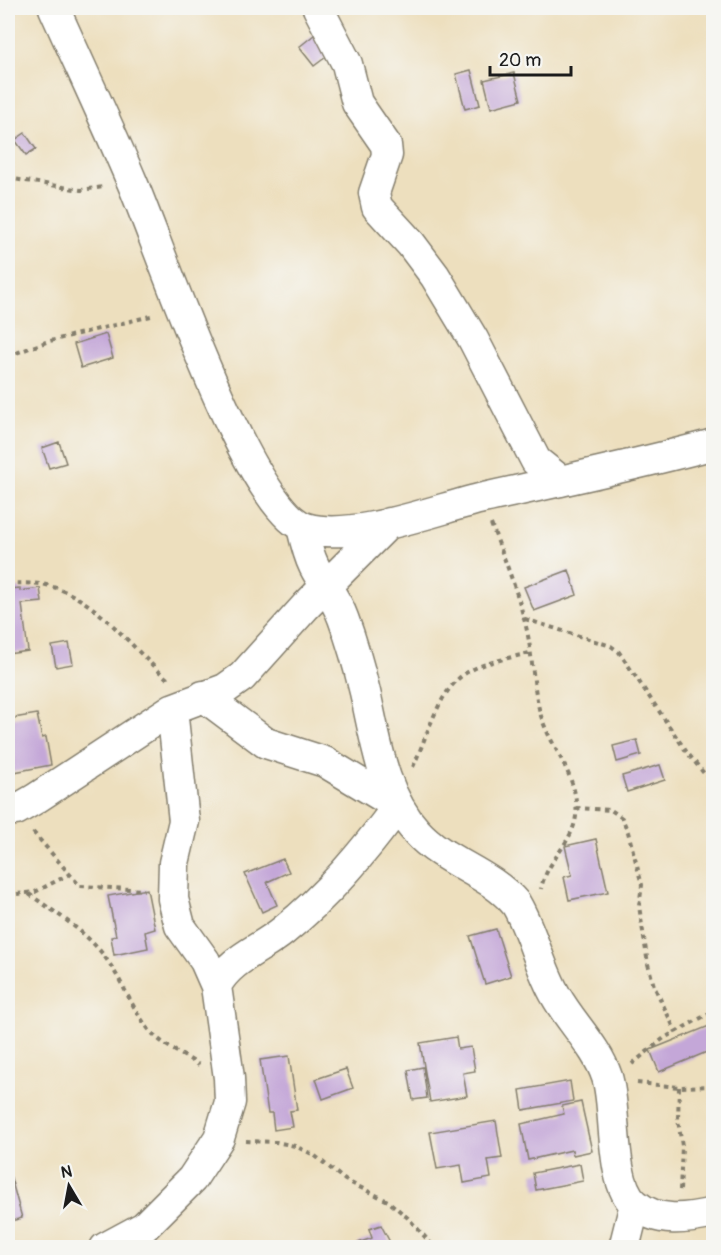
<svg xmlns="http://www.w3.org/2000/svg" width="721" height="1255" font-family="Pangolin,sans-serif">
	<style>
		.building { fill: #c4a7d8 }
		.lines { fill: none; stroke-linecap: round; stroke-linejoin: round }
		.minor-casing { stroke: #847e6d; stroke-width: 33 }
		.path { stroke: #847e6d; stroke-width: 4; stroke-dasharray: 4.5 4.5; stroke-linecap: butt }
		.minor { stroke: #fff; stroke-width: 30 }
	</style>
	<rect width="100%" height="100%" fill="#f6f6f2"/>
	<filter id="ink" filterUnits="userSpaceOnUse"><feTurbulence type="fractalNoise" baseFrequency=".0167" numOctaves="2"/><feDisplacementMap in="SourceGraphic" scale="12" xChannelSelector="R" yChannelSelector="G"/><feConvolveMatrix kernelMatrix="1 2 1 2 8 2 1 2 1" color-interpolation-filters="sRGB"/></filter>
	<filter id="wash" filterUnits="userSpaceOnUse"><feTurbulence type="fractalNoise" baseFrequency=".008" numOctaves="4" result="noise"/><feDisplacementMap in="SourceGraphic" scale="24" xChannelSelector="R" yChannelSelector="G"/><feGaussianBlur stdDeviation="1.35" result="paint"/><feColorMatrix in="noise" values="0 0 0 0 0 0 0 0 0 0 0 0 0 0 0 0 0 1.4 0 .05"/><feComposite in="paint" operator="in"/></filter>
	<g filter="url(#wash)">
		<rect width="100%" height="100%" fill="#eddfbe"/>
		<g id="blocks">
			<path class="building" d="M 314,35 L 330,54 L 314,66 L 299,47 Z
				M 471,70 L 480,105 L 465,109 L 456,74 Z
				M 514,73 L 521,100 L 491,108 L 484,80 Z
				M 25,133 L 36,149 L 26,155 L 15,140 Z
				M 106,334 L 113,358 L 81,368 L 74,344 Z
				M 59,442 L 66,463 L 49,468 L 42,448 Z
				M 569,570 L 577,595 L 534,611 L 524,587 Z
				M 20,588 L 20,591 L 40,588 L 42,602 L 22,604 L 28,651 L 8,654 L 8,589 Z
				M 69,643 L 73,664 L 56,667 L 52,646 Z
				M 37,714 L 42,738 L 46,737 L 51,765 L 9,773 L 8,719 Z
				M 637,740 L 641,755 L 617,762 L 613,746 Z
				M 660,765 L 665,780 L 627,792 L 622,776 Z
				M 596,839 L 608,892 L 569,900 L 564,877 L 572,875 L 565,846 Z
				M 283,859 L 289,872 L 267,882 L 277,905 L 262,912 L 245,874 Z
				M 147,889 L 155,929 L 145,932 L 148,948 L 114,955 L 111,937 L 116,936 L 108,896 Z
				M 496,929 L 511,976 L 485,984 L 470,936 Z
				M 714,1024 L 714,1049 L 659,1072 L 650,1050 Z
				M 456,1037 L 458,1049 L 471,1047 L 475,1071 L 463,1073 L 467,1096 L 430,1102 L 420,1043 Z
				M 289,1056 L 297,1110 L 290,1111 L 293,1127 L 274,1130 L 272,1113 L 268,1113 L 260,1060 Z
				M 423,1067 L 427,1098 L 413,1100 L 408,1070 Z
				M 346,1069 L 353,1088 L 323,1099 L 316,1079 Z
				M 570,1081 L 573,1101 L 523,1110 L 520,1090 Z
				M 581,1102 L 592,1151 L 573,1155 L 572,1150 L 528,1160 L 521,1124 L 564,1114 L 562,1106 Z
				M 496,1121 L 502,1158 L 488,1160 L 491,1178 L 464,1183 L 461,1165 L 437,1169 L 430,1132 Z
				M 580,1164 L 583,1181 L 536,1190 L 533,1173 Z
				M 11,1178 L 22,1218 L 8,1222 L 8,1179 Z
				M 381,1225 L 393,1248 L 359,1248 L 358,1243 L 372,1238 L 369,1229 Z"/>
		</g>
	</g>
	<g filter="url(#ink)">
		<use href="#blocks" fill-opacity="0" stroke="#847e6d" stroke-width="1.5"/>
		<g class="lines">
			<g class="minor-casing">
				<path id="minor" d="M 54,8 C 80,66 107,123 132,182 C 159,245 248,510 306,528 C 353,542 436,509 483,498 C 560,481 637,465 714,444
					M 318,8 L 347,64 L 357,103 L 386,145 L 387,155 L 374,193 L 377,207 L 411,244 L 435,276 L 473,339 L 536,461 L 561,481
					M 302,527 C 305,540 308,554 314,566 C 323,584 336,598 343,618 C 352,642 359,667 365,692 C 376,740 382,794 417,832 C 445,863 489,872 516,904 C 533,933 539,967 556,996 C 571,1023 597,1047 607,1077 C 617,1108 609,1183 635,1204 C 658,1224 687,1219 714,1213
					M 203,696 L 266,743 L 325,762 L 398,806 C 364,852 328,895 283,931 C 261,949 229,960 216,986
					M 8,810 L 16,810 L 35,799 L 172,709 L 225,689 L 242,677 L 306,606 L 389,523
					M 105,1248 L 144,1227 L 192,1179 L 219,1138 L 230,1102 L 229,1078 L 216,986 L 205,961 L 180,926 L 173,899 L 174,863 L 184,821 L 172,709
					M 624,1248 L 635,1204"/>
			</g>
			<path class="path" d="M 709,8 L 714,19
				M 8,178 L 81,190 L 104,187
				M 8,356 L 46,342 L 155,315
				M 491,524 C 503,555 516,587 524,619 C 534,653 531,688 543,722 C 555,753 580,781 576,816 C 573,843 546,861 541,889
				M 8,583 C 21,584 37,582 50,586 C 100,600 131,649 170,681
				M 525,619 L 611,646 L 619,652 L 686,751 L 707,777 L 714,792
				M 413,767 C 426,739 435,702 457,680 C 474,663 507,659 529,653
				M 576,808 L 611,810 L 622,818 L 628,832 L 642,885 L 639,906 L 648,964 L 654,986 L 676,1032
				M 33,832 L 80,886 L 144,890
				M 29,894 C 53,911 82,929 101,952 C 120,975 129,1003 147,1027 C 159,1044 182,1054 199,1065
				M 8,895 L 35,892 L 68,875
				M 632,1064 L 664,1038 L 714,1011
				M 637,1083 L 679,1087 L 714,1086
				M 679,1087 L 678,1120 L 682,1146 L 680,1191
				M 246,1141 L 276,1142 L 295,1146 L 314,1155 L 345,1180 L 388,1201 L 408,1218 L 435,1248"/>
			<use href="#minor" class="minor"/>
		</g>
	</g>
	<rect width="721" height="1255" fill="none" stroke="#f6f6f2" stroke-width="30"/>
	<g transform="translate(69 1186) rotate(350)" stroke="#f6f6f2" stroke-width="4.5" paint-order="stroke">
	<path d="M0-4.5L10 22L0 15L-10 22Z" fill="#1c1c1c"/>
	<text y="-9" font-size="16" font-weight="bold" text-anchor="middle" fill="#1c1c1c">N</text>
	</g>
	<path d="M490 66v9h81v-9" fill="none" stroke="#1c1c1c" stroke-width="3"/>
	<text x="499" y="66" font-size="18" fill="#1c1c1c" stroke="#f6f6f2" stroke-width="4.5" paint-order="stroke">20 m</text>
</svg>
